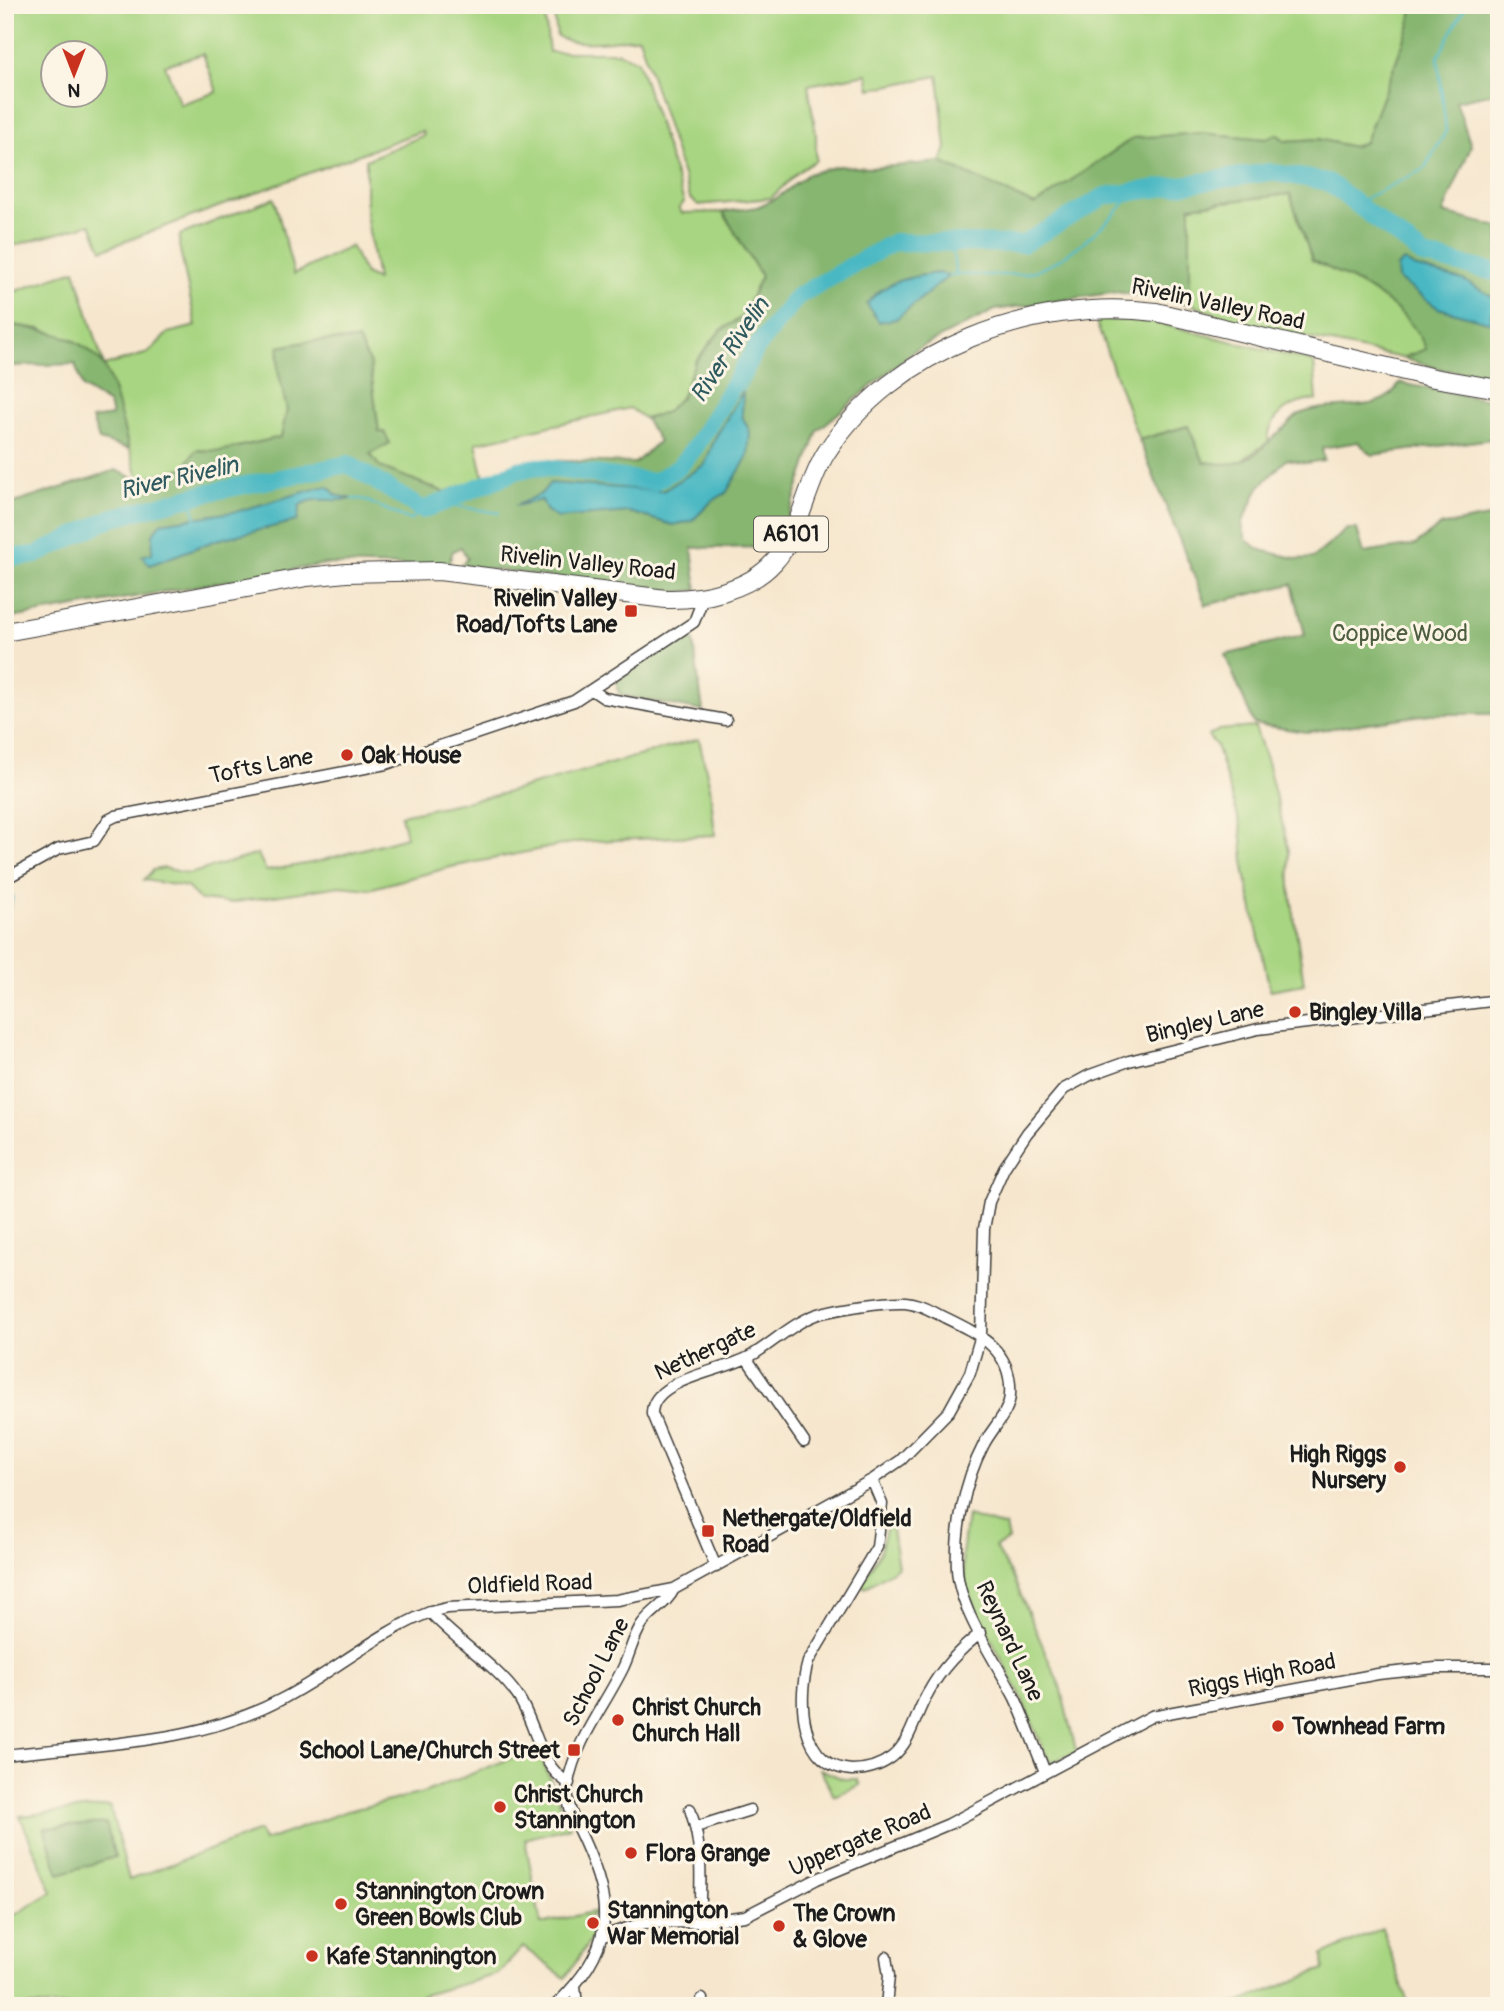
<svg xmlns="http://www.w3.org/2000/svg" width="1504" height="2011" font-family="Pangolin,sans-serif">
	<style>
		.green { fill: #a8d581; stroke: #62784e; stroke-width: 2; fill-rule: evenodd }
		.forest { fill: #86b66f; stroke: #516946; stroke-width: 2 }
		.water { fill: #49b8c3; stroke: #326a70; stroke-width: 2 }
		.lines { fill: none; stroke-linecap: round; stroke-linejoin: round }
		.stream { stroke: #49b8c3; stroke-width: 2.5 }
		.river { stroke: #49b8c3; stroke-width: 18 }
		.minor-casing { stroke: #3d3a37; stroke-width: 13 }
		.primary-casing { stroke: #3d3a37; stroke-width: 20 }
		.minor { stroke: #fff; stroke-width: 10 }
		.primary { stroke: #fff; stroke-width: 18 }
		.poi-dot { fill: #c8321e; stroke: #fcf5e5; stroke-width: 2.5 }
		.labels { text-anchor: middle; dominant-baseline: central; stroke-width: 6; stroke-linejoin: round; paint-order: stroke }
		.shield { fill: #fcf5e5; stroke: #5f5d58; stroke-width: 2 }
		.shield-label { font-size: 21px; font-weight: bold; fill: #1c1c1c }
		.street-label { font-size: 23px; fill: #1c1c1c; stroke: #fcf5e5 }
		.poi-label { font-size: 23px; font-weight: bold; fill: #1c1c1c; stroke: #fcf5e5; text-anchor: start }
		.park-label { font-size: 23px; fill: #4d5d3f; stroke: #fcf5e5 }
		.water-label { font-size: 24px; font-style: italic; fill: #2e5a5f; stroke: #fcf5e5 }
	</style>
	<rect width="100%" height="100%" fill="#fcf5e5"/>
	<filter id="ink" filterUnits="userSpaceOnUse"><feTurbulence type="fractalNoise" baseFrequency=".0143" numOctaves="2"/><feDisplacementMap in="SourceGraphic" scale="14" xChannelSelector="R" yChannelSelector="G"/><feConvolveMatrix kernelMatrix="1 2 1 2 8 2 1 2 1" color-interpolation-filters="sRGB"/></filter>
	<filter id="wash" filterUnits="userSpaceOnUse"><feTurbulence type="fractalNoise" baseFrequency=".00686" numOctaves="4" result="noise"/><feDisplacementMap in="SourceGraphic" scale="28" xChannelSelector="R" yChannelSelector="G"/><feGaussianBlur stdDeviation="1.57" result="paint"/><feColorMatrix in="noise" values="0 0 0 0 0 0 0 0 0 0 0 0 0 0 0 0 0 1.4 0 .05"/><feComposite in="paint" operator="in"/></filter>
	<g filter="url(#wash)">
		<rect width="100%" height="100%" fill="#f6e6cd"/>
		<path class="green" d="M 5,5 L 544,5 L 549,52 L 618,52 L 638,61 L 684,202 L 679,208 L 682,213 L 723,212 L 761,276 L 742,317 L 720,331 L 695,362 L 682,396 L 666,412 L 645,419 L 630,408 L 476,443 L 484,479 L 444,492 L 380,467 L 370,453 L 379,432 L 370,364 L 358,340 L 311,341 L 279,347 L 278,370 L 287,410 L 281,437 L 220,451 L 196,450 L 184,468 L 139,480 L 104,366 L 41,329 L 5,324 L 5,295 L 75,270 L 104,366 L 148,353 L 168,333 L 196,326 L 179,245 L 180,235 L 274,198 L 294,274 L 351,246 L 365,274 L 377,280 L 366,213 L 366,160 L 424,135 L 422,131 L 392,142 L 102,250 L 91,224 L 5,248 ZM 52,52 L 94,52 L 94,94 L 52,94 ZM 203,54 L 217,92 L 180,104 L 165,65 Z
			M 553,5 L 1412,5 L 1410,25 L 1365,142 L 1353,147 L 1319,139 L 1285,141 L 1277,134 L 1266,139 L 1200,133 L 1049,196 L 1035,205 L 941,162 L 946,148 L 938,76 L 870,89 L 867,74 L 808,85 L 816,134 L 816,160 L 798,172 L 771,198 L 698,205 L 690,198 L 639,37 C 619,40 574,48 557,36 Z
			M 1290,194 L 1312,260 C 1354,281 1407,303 1427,349 L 1402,358 L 1246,325 L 1190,304 L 1190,206 Z
			M 1095,319 L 1150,321 L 1314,362 L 1317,400 C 1291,401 1269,415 1268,442 L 1234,466 L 1204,462 L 1187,426 L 1139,440 Z
			M 1255,727 L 1267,762 L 1289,851 L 1290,888 L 1304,984 L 1270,990 L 1245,873 L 1241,827 L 1216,745 L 1208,736 L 1219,730 Z
			M 699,739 L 710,787 L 715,835 L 577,842 L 451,867 L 369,889 L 340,886 L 229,903 L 200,900 L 187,887 L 144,880 L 153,870 L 165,868 L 189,874 L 258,854 L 266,871 L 316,862 L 406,837 L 401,815 L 501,794 Z
			M 967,1516 L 1006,1527 L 1009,1540 L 995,1547 L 1013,1577 L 1060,1686 L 1078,1758 L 1069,1755 L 1052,1762 L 1047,1757 L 1021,1697 L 966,1590 L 962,1555 Z
			M 887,1525 L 892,1529 L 898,1567 L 865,1588 L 861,1584 L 880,1552 Z
			M 537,1748 L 570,1827 L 525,1839 L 541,1924 L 596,1911 L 596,1914 L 585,1918 L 585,1927 L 595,1933 L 565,1978 L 523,1947 L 498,1974 L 413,1998 L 415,2006 L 5,2006 L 5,1921 L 52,1892 L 20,1816 L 110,1806 L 129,1880 L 259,1831 L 264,1841 L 347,1811 L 423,1793 Z
			M 820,1769 L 843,1779 L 857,1779 L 860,1785 L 834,1796 Z
			M 1382,1928 L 1409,2006 L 1230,2006 L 1324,1969 L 1323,1955 Z"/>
		<path class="forest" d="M 1412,5 L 1490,5 L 1499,10 L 1499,92 L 1456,101 L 1471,146 L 1443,213 L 1499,227 L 1499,376 L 1444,370 L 1402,358 L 1426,349 C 1407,303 1354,281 1312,260 L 1290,194 L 1190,206 L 1190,304 L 1117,292 L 995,310 L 915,350 L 818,430 L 778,547 L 692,548 L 697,590 L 667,593 L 461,565 L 467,558 L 461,547 L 453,551 L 447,567 L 326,564 L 5,619 L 5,506 L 116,470 L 139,480 L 184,468 L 196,450 L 220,451 L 281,437 L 287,410 L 278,370 L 279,347 L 311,341 L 358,340 L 370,364 L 379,432 L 384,432 L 390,443 L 370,454 L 380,467 L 444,492 L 532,460 L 635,463 L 659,441 L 645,419 L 666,412 L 682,396 L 695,362 L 720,331 L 742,317 L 761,276 L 723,212 L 757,207 L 777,198 L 808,174 L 838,166 L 870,168 L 941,162 L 1035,205 L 1133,138 L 1200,133 L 1266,139 L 1277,134 L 1285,141 L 1319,139 L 1353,147 L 1365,142 L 1410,25 Z
			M 5,324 C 40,329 81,334 103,365 C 113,379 124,430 129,449 L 99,440 L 92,419 L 112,416 L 109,404 L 83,388 L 75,364 L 8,366 L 5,375 Z
			M 1400,383 L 1499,402 L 1499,438 L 1372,455 L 1358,442 L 1322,448 L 1324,460 L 1306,463 L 1287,459 L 1259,487 L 1242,524 L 1246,540 L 1261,550 L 1298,559 L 1313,558 L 1347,529 L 1357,529 L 1364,553 L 1415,545 L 1440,526 L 1499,515 L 1499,714 L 1430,714 L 1306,732 L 1254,724 L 1225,655 L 1305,635 L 1292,584 L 1206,605 L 1139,440 L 1188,426 L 1204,462 C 1248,469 1252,456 1284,428 C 1289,424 1294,417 1300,414 C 1333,399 1381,418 1400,383 Z
			M 692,632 L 703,711 L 621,695 L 617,689 L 617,679 Z
			M 106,1823 L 115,1857 L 59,1874 L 44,1828 Z
			M 345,1993 L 402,1997 L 406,2006 L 348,2004 Z"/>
		<path class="water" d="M 1404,261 L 1414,267 L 1463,280 L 1497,299 L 1499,310 L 1491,312 L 1491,323 L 1438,308 L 1398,279 L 1397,267 Z
			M 937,273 L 950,275 L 896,319 L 879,322 L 867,304 C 885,280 909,277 937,273 Z
			M 743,391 L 742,416 L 750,432 L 748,456 L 726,493 L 712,501 L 692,521 L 673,525 L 629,512 L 557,518 L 546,510 L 542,500 L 515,506 L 541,494 L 550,483 L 663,491 L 705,464 L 715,438 Z
			M 321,487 L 329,487 L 336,495 L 352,499 C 332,503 318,495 300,505 L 297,521 L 217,540 L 150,565 L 142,556 L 152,553 L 153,534 L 160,523 L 239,511 Z"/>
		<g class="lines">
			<path class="stream" d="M 1362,208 L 1366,198 L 1424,169 L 1446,131 L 1438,57 L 1466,5
				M 951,243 L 956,275
				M 950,275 C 975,274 1003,277 1027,273 C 1061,267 1114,219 1134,191
				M 1491,323 L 1499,326
				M 743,391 L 765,348 L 762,340
				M 190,498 L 196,518
				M 352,499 L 362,499 L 410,520 L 423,510 L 427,516 L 456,506 L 499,513
				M 5,923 L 13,896"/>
			<path class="river" d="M 5,558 L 36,555 L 111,518 L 206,493 L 348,464 L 423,510 L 519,470 L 539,467 L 654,482 L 679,467 L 696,446 L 755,349 L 798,296 L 894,242 L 1023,244 L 1105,196 L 1270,172 L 1328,182 L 1424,256 L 1499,273"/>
		</g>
	</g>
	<g filter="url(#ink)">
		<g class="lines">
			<g class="minor-casing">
				<path id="minor" d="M 592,690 L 604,698 L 726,720
					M 5,879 L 59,849 L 94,841 L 108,820 L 116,816 L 386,764 L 574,701 L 694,622 L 704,596
					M 747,1359 L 804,1442
					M 872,1480 L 882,1504 L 877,1547 L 808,1662 C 797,1700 800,1767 852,1770 C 866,1770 880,1766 892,1757 C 912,1741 915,1714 928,1693 C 940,1670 961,1648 981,1633
					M 716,1567 L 652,1414 C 651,1377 728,1372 754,1354 C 775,1341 798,1319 822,1313 C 843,1308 883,1301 905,1302 C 919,1303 932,1311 944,1317 C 979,1334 1013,1350 1010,1395 C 1009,1414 991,1429 983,1446 C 965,1480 955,1530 957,1569 C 959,1610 996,1661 1015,1698 C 1026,1722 1035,1747 1045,1772
					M 430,1612 C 455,1640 497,1666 517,1695 C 536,1722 538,1766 569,1783
					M 5,1755 C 97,1744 199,1744 282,1699 C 332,1673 377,1633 430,1612 L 447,1608 L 617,1600 L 674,1589 L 872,1480 L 901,1460 L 949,1411 L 970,1373 L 981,1335 L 984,1229 L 989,1202 L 1004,1168 L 1027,1133 L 1064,1089 L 1090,1075 L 1129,1061 L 1258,1029 L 1499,1000
					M 690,1809 C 703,1847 701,1882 699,1922
					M 696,1827 L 750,1810
					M 603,1936 L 643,1923 L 699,1922 L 745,1916 L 817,1879 L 949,1824 L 1152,1716 L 1378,1674 L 1436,1668 L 1499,1668
					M 886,1957 L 889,1976 L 886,2006
					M 575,1986 L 577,2006
					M 555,2006 C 613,1949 616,1911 583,1839 C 574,1820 565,1804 568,1783 C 575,1742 605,1705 623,1668 C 630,1654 633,1637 642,1624 C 652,1610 667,1604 674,1589
					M 702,2006 L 702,1999
					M 1494,2006 L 1499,2003"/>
			</g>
			<g class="primary-casing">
				<path id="primary" d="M 5,632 L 307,577 L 346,573 L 439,571 L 666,599 C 702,600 749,590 774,562 C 801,533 805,487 826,453 C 892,349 1037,296 1156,312 L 1434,378 L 1499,389"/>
			</g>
			<use href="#minor" class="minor"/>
			<use href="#primary" class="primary"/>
		</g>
	</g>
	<g class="poi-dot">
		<rect x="624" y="604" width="14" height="14" rx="3.5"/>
		<circle cx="347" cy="755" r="7"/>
		<circle cx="1295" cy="1012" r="7"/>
		<circle cx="1400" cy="1467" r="7"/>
		<rect x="701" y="1524" width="14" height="14" rx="3.5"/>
		<circle cx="618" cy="1720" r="7"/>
		<circle cx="1278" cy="1726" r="7"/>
		<rect x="567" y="1743" width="14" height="14" rx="3.5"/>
		<circle cx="500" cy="1807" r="7"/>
		<circle cx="631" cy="1853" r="7"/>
		<circle cx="341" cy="1904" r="7"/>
		<circle cx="593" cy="1923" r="7"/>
		<circle cx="779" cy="1926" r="7"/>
		<circle cx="312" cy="1956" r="7"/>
	</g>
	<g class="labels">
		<rect class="shield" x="754" y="516.5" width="74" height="35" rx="5"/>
		<g class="shield-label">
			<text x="791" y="534">A6101</text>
		</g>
		<g class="street-label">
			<text transform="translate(1218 304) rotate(12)">Rivelin Valley Road</text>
			<text transform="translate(588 563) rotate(6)">Rivelin Valley Road</text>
			<text transform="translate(261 766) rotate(-11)">Tofts Lane</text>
			<text transform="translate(1205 1022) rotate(-13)">Bingley Lane</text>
			<text transform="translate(705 1351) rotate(-25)">Nethergate</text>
			<text transform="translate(530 1584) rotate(-2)">Oldfield Road</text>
			<text transform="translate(1010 1641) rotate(65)">Reynard Lane</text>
			<text transform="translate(596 1672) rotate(-63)">School Lane</text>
			<text transform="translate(1262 1675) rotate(-11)">Riggs High Road</text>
			<text transform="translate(860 1840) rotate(-23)">Uppergate Road</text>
		</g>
		<g class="poi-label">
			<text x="617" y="598" text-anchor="end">Rivelin Valley<tspan x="617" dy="26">Road/Tofts Lane</tspan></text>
			<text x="361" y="755">Oak House</text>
			<text x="1309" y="1012">Bingley Villa</text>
			<text x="1386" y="1454" text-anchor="end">High Riggs<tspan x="1386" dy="26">Nursery</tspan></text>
			<text x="722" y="1518">Nethergate/Oldfield<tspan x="722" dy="26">Road</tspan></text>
			<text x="632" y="1707">Christ Church<tspan x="632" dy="26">Church Hall</tspan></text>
			<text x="1292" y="1726">Townhead Farm</text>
			<text x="560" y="1750" text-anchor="end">School Lane/Church Street</text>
			<text x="514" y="1794">Christ Church<tspan x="514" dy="26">Stannington</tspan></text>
			<text x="645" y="1853">Flora Grange</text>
			<text x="355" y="1891">Stannington Crown<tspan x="355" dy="26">Green Bowls Club</tspan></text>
			<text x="607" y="1910">Stannington<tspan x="607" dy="26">War Memorial</tspan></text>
			<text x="793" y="1913">The Crown<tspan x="793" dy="26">&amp; Glove</tspan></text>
			<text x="326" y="1956">Kafe Stannington</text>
		</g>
		<g class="park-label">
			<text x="1400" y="633">Coppice Wood</text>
		</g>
		<g class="water-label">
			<text transform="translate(730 350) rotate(-56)">River Rivelin</text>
			<text transform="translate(179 478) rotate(-13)">River Rivelin</text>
		</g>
	</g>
	<rect width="1504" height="2011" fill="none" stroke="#fcf5e5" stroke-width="28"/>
	<g transform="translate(74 74) rotate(180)"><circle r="33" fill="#fcf5e5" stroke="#a29e95" stroke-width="2"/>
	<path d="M0-5L12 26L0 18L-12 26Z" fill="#c8321e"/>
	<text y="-10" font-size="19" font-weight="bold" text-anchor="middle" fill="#1c1c1c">N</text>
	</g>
</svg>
